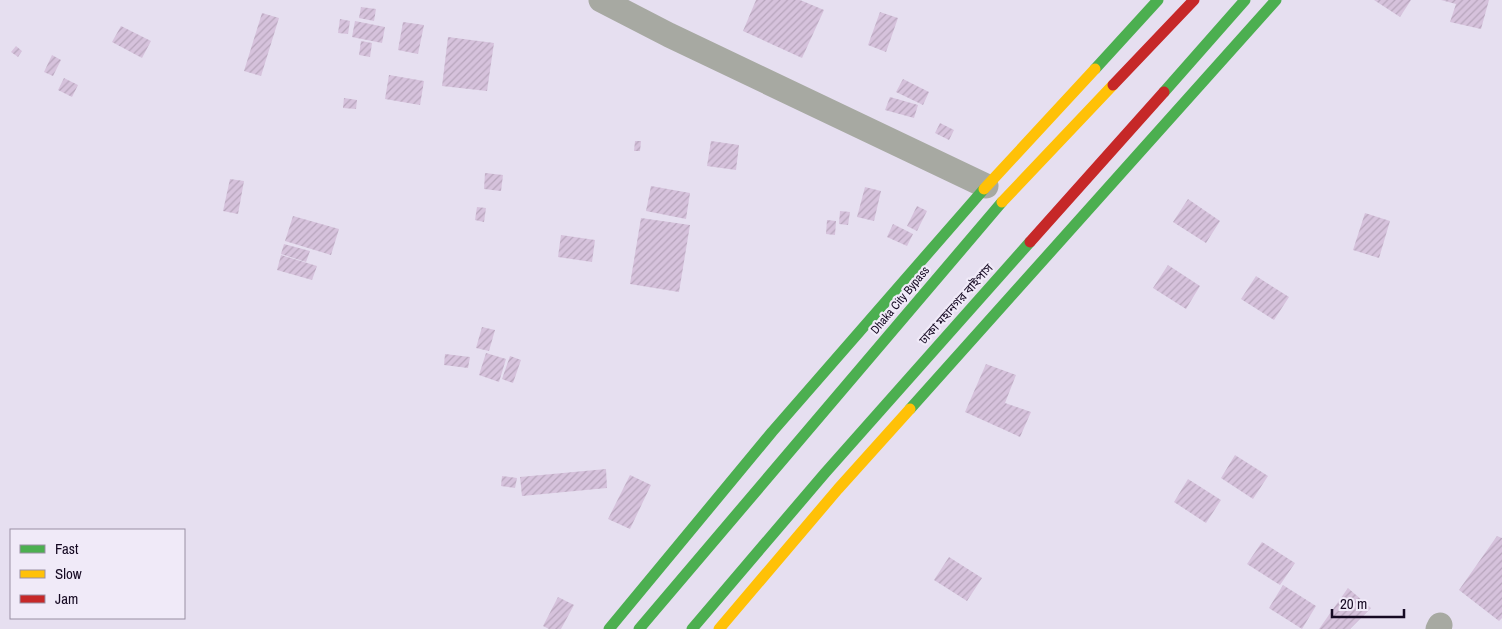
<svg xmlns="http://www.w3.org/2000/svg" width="1502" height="629" font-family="'Archivo Narrow','Noto Sans Bengali',sans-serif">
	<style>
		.building { fill: url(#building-hatch) }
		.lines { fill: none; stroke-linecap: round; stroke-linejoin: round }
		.street { stroke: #a7a9a2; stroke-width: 25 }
		.fast { stroke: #4caf50; stroke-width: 11 }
		.slow { stroke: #ffc107; stroke-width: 11 }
		.jam { stroke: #c62828; stroke-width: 11 }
		.labels { text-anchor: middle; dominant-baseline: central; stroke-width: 4.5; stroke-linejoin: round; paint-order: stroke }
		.street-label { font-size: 12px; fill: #160a23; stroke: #f0eaf8 }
	</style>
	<defs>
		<pattern id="building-hatch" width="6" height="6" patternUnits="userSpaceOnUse" patternTransform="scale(1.25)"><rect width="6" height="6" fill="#d6c2dc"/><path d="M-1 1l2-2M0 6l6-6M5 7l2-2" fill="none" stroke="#b7a5bc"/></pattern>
	</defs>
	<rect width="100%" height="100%" fill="#e6dff0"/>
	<path class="building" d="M 756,0 L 800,0 L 824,10 L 802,58 L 743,31 Z
		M 1374,0 L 1411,0 L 1400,17 Z
		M 1441,0 L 1489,0 L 1481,29 L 1450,22 L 1456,4 Z
		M 361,7 L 376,9 L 374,21 L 359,18 Z
		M 880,12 L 898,18 L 886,52 L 868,45 Z
		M 262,13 L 279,18 L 261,76 L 244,71 Z
		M 340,19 L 350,21 L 348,34 L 338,33 Z
		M 355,21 L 385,27 L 382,43 L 352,37 Z
		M 403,22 L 424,25 L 418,54 L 398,50 Z
		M 121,26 L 151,41 L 142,58 L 112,42 Z
		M 448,37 L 494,43 L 487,91 L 442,86 Z
		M 361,41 L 372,43 L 370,57 L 359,55 Z
		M 16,46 L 22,51 L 18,57 L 11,52 Z
		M 52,55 L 61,60 L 53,76 L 44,72 Z
		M 389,75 L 424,81 L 420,105 L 385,99 Z
		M 64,78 L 78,85 L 72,97 L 58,90 Z
		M 903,79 L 929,92 L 923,105 L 896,92 Z
		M 890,97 L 918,105 L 914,118 L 885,110 Z
		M 344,98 L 357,100 L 356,109 L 343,108 Z
		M 940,123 L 954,130 L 949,140 L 935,133 Z
		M 635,141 L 641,141 L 640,151 L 634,151 Z
		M 711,141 L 739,145 L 736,170 L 707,166 Z
		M 485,173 L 503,175 L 501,191 L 484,189 Z
		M 230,179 L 244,181 L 238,214 L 223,211 Z
		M 651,186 L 690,193 L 686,219 L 646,211 Z
		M 865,187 L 881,191 L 874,221 L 857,217 Z
		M 1188,199 L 1220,221 L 1206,243 L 1173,222 Z
		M 917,206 L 927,211 L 917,231 L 907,226 Z
		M 477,207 L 486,208 L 484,222 L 475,220 Z
		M 840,211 L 850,212 L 848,225 L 839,224 Z
		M 1365,213 L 1390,221 L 1379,258 L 1353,250 Z
		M 293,216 L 339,229 L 331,255 L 285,241 Z
		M 641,218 L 690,225 L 679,292 L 630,284 Z
		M 827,220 L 836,221 L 835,235 L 826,234 Z
		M 893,224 L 913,234 L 907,246 L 887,237 Z
		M 561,235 L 595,240 L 592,262 L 558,257 Z
		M 284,244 L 310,251 L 306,262 L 281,254 Z
		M 281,255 L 317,266 L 312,280 L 277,270 Z
		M 1168,265 L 1200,286 L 1186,309 L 1153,288 Z
		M 1256,276 L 1289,297 L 1274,320 L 1241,299 Z
		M 482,327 L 495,330 L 489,351 L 476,348 Z
		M 486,353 L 506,359 L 499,382 L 479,375 Z
		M 445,354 L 470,357 L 468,368 L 444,365 Z
		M 510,356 L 521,360 L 513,383 L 502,379 Z
		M 986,364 L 1016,375 L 1005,403 L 1031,412 L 1020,437 L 965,412 Z
		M 1235,455 L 1268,476 L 1253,499 L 1221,478 Z
		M 606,469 L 607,488 L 522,496 L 520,477 Z
		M 630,475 L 651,485 L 630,529 L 608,519 Z
		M 502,476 L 517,478 L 515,488 L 501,486 Z
		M 1188,479 L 1221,500 L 1206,523 L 1174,502 Z
		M 1497,536 L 1502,538 L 1502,618 L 1499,621 L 1459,590 Z
		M 1262,542 L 1295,563 L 1280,585 L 1247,564 Z
		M 949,557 L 982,578 L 967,601 L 934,580 Z
		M 1283,585 L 1316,606 L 1302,629 L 1269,608 Z
		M 1348,588 L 1371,608 L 1350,629 L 1319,629 Z
		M 558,597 L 574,605 L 561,629 L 549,629 L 543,626 Z"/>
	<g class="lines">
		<path class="street" d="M 601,0 L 669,35 L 986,186
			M 1438,629 L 1440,625"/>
		<path class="fast" d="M 1095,69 L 1158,0
			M 1164,92 L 1245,0
			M 910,409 L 1276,0
			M 609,629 L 772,432 L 984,189
			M 639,629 L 1002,202
			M 692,629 L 825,473 L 1030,242"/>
		<path class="slow" d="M 984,189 L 1095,69
			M 1002,202 L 1113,85
			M 719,629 L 838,489 L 910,409"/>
		<path class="jam" d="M 1113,85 L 1194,0
			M 1030,242 L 1164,92"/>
	</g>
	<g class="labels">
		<g class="street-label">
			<text transform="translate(900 300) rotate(-50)">Dhaka City Bypass</text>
			<text transform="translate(956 304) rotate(-48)">ঢাকা মহানগর বাইপাস</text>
		</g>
	</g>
	<rect x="10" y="529" width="175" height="90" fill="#f0eaf8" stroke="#9990a3"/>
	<rect x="20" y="545" width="25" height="8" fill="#4caf50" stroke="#9990a3"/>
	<text x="55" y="554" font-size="15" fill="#160a23">Fast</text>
	<rect x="20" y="570" width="25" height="8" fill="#ffc107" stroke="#9990a3"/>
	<text x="55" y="579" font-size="15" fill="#160a23">Slow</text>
	<rect x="20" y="595" width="25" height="8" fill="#c62828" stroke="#9990a3"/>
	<text x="55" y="604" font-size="15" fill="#160a23">Jam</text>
	<path d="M1332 609v8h72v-8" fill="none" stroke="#160a23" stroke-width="2.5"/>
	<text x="1340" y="609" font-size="15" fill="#160a23" stroke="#f0eaf8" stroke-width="4" paint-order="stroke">20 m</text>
</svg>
